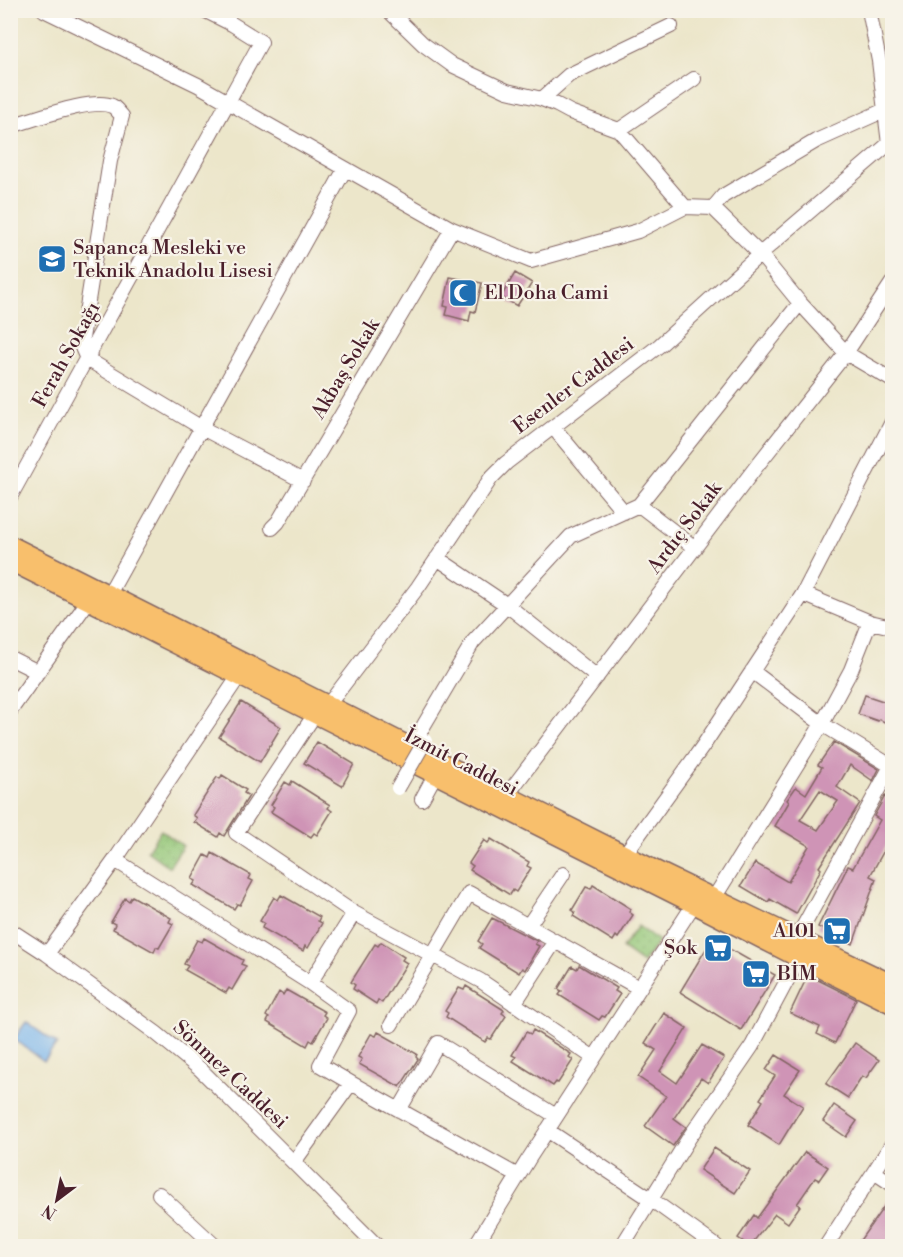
<svg xmlns="http://www.w3.org/2000/svg" width="903" height="1257" font-family="'Libre Bodoni',serif">
	<style>
		.park { fill: url(#park-dots); stroke: #707452; stroke-width: 1.5 }
		.water { fill: #7bb6ec; stroke: #626a8c; stroke-width: 1.5 }
		.building { fill: #cf94b6; fill-rule: evenodd }
		.lines { fill: none; stroke-linecap: round; stroke-linejoin: round }
		.minor-casing { stroke: #836563; stroke-width: 16 }
		.major-casing { stroke: #836563; stroke-width: 21 }
		.minor { stroke: #fff; stroke-width: 14 }
		.major { stroke: #f8bf6c; stroke-width: 18 }
		.minor-bridge-casing { stroke: #836563; stroke-width: 16; stroke-linecap: butt }
		.minor-bridge { stroke: #fff; stroke-width: 14 }
		.labels { text-anchor: middle; dominant-baseline: central; stroke-width: 4.5; stroke-linejoin: round; paint-order: stroke }
		.poi-label { font-size: 20px; fill: #4a1f2b; stroke: #f7f3e8; text-anchor: start }
		.street-label { font-size: 20px; fill: #4a1f2b; stroke: #f7f3e8 }
	</style>
	<defs>
		<pattern id="park-dots" width="8" height="8" patternUnits="userSpaceOnUse" patternTransform="scale(1.5)"><rect width="8" height="8" fill="#95c879"/><path d="M2 2h.1M6 6h.1" fill="none" stroke="#82ab69" stroke-width="1.8" stroke-linecap="round"/></pattern>
	</defs>
	<rect width="100%" height="100%" fill="#f7f3e8"/>
	<filter id="ink" filterUnits="userSpaceOnUse"><feTurbulence type="fractalNoise" baseFrequency=".0167" numOctaves="2"/><feDisplacementMap in="SourceGraphic" scale="12" xChannelSelector="R" yChannelSelector="G"/><feConvolveMatrix kernelMatrix="1 2 1 2 8 2 1 2 1" color-interpolation-filters="sRGB"/></filter>
	<filter id="wash" filterUnits="userSpaceOnUse"><feTurbulence type="fractalNoise" baseFrequency=".008" numOctaves="4" result="noise"/><feDisplacementMap in="SourceGraphic" scale="24" xChannelSelector="R" yChannelSelector="G"/><feGaussianBlur stdDeviation="1.35" result="paint"/><feColorMatrix in="noise" values="0 0 0 0 0 0 0 0 0 0 0 0 0 0 0 0 0 1.4 0 .05"/><feComposite in="paint" operator="in"/></filter>
	<g filter="url(#wash)">
		<rect width="100%" height="100%" fill="#ece6ca"/>
		<path class="park" d="M 161,830 L 183,846 L 169,867 L 147,851 Z
			M 638,926 L 659,941 L 643,963 L 622,948 Z"/>
		<path class="water" d="M 26,1022 L 57,1044 L 44,1061 L 14,1039 Z"/>
		<g id="blocks">
			<path class="building" d="M 515,273 L 532,283 L 517,306 L 501,297 Z
				M 450,277 L 482,283 L 475,312 L 471,311 L 469,321 L 446,315 L 448,307 L 444,306 Z
				M 865,695 L 892,704 L 892,726 L 879,719 L 878,721 L 858,714 Z
				M 241,702 L 281,727 L 260,762 L 219,737 Z
				M 317,742 L 354,764 L 342,786 L 304,763 Z
				M 834,742 L 879,769 L 873,781 L 850,765 L 837,787 L 860,803 L 819,867 L 821,869 L 796,914 L 770,899 L 768,902 L 741,886 L 755,863 L 788,882 L 809,846 L 775,826 L 789,802 L 787,800 L 796,787 L 806,794 L 822,767 L 818,765 ZM 820,790 L 838,801 L 818,830 L 800,820 Z
				M 222,775 L 246,790 L 244,793 L 249,796 L 224,836 L 220,833 L 218,837 L 194,822 L 197,818 L 193,815 L 217,777 L 220,779 Z
				M 292,781 L 330,805 L 328,808 L 332,811 L 317,835 L 314,833 L 311,837 L 271,812 L 274,807 L 271,805 L 285,782 L 290,785 Z
				M 885,796 L 892,800 L 892,836 L 870,876 L 876,879 L 853,944 L 818,927 L 848,866 L 853,868 L 880,820 L 874,816 Z
				M 491,839 L 529,862 L 527,866 L 531,868 L 516,892 L 513,890 L 510,895 L 470,870 L 473,866 L 469,863 L 484,840 L 488,843 Z
				M 212,853 L 251,875 L 249,879 L 253,881 L 240,905 L 237,904 L 234,909 L 193,885 L 196,881 L 192,879 L 205,855 L 210,858 Z
				M 593,885 L 631,909 L 629,912 L 633,915 L 618,938 L 616,936 L 613,941 L 573,916 L 575,912 L 572,910 L 586,887 L 591,889 Z
				M 281,895 L 320,917 L 318,921 L 322,923 L 308,948 L 305,946 L 303,951 L 262,928 L 264,923 L 260,921 L 274,897 L 278,900 Z
				M 132,896 L 171,918 L 169,922 L 173,924 L 159,948 L 156,947 L 154,952 L 113,929 L 115,924 L 111,922 L 125,898 L 129,901 Z
				M 492,918 L 537,941 L 535,944 L 539,946 L 525,970 L 522,968 L 519,973 L 479,948 L 482,944 L 478,941 Z
				M 204,938 L 243,960 L 241,964 L 246,966 L 232,990 L 229,988 L 226,993 L 185,970 L 188,966 L 184,964 L 197,940 L 202,942 Z
				M 712,939 L 775,975 L 741,1030 L 680,992 Z
				M 381,942 L 404,957 L 402,960 L 407,963 L 382,1003 L 378,1000 L 376,1004 L 353,989 L 355,985 L 351,982 L 375,944 L 378,946 Z
				M 579,965 L 617,988 L 615,991 L 620,994 L 605,1017 L 602,1016 L 599,1020 L 559,995 L 562,991 L 558,989 L 572,966 L 577,969 Z
				M 808,975 L 856,999 L 835,1043 L 817,1034 L 820,1027 L 790,1013 Z
				M 466,986 L 504,1010 L 502,1013 L 506,1016 L 491,1039 L 488,1038 L 485,1042 L 446,1017 L 448,1013 L 445,1011 L 459,988 L 464,990 Z
				M 286,990 L 325,1012 L 323,1015 L 327,1018 L 313,1042 L 310,1040 L 307,1046 L 267,1022 L 269,1018 L 266,1016 L 279,992 L 283,995 Z
				M 664,1013 L 687,1028 L 660,1071 L 677,1083 L 702,1045 L 724,1058 L 708,1083 L 701,1078 L 674,1118 L 686,1127 L 673,1146 L 645,1126 L 666,1096 L 638,1077 L 656,1050 L 645,1043 Z
				M 533,1030 L 571,1054 L 569,1057 L 573,1060 L 558,1083 L 556,1082 L 553,1086 L 513,1061 L 516,1057 L 512,1055 L 526,1032 L 531,1034 Z
				M 378,1032 L 417,1054 L 416,1057 L 418,1059 L 400,1087 L 359,1064 L 362,1059 L 358,1057 L 371,1034 L 376,1036 Z
				M 855,1043 L 879,1060 L 866,1078 L 862,1076 L 848,1098 L 826,1084 Z
				M 776,1055 L 800,1070 L 784,1094 L 803,1106 L 779,1145 L 748,1125 L 763,1101 L 760,1099 L 775,1076 L 766,1070 Z
				M 834,1105 L 857,1121 L 846,1137 L 823,1121 Z
				M 714,1148 L 750,1171 L 735,1193 L 700,1170 Z
				M 805,1152 L 828,1167 L 819,1180 L 815,1178 L 797,1204 L 800,1206 L 788,1223 L 775,1214 L 750,1246 L 738,1238 L 754,1215 L 757,1218 Z
				M 892,1195 L 892,1243 L 888,1240 L 884,1246 L 856,1246 Z"/>
		</g>
	</g>
	<g filter="url(#ink)">
		<use href="#blocks" fill-opacity="0" stroke="#836563" stroke-width="1.5"/>
		<g class="lines">
			<g class="minor-casing">
				<path id="minor" d="M 44,10 L 198,85 L 452,229 L 531,261 L 638,231 L 685,207 L 713,208 L 760,254 L 800,303 L 846,353 L 892,380
					M 388,10 L 423,44 L 452,65 L 507,91 L 542,99 L 557,105 L 570,112 L 619,130 L 685,207
					M 869,10 L 879,61 L 889,144
					M 542,99 L 569,75 L 671,26
					M 10,126 C 33,120 92,97 112,106 C 116,108 119,113 122,116 L 110,161 L 81,345 L 87,359 L 202,428 L 303,481
					M 619,130 L 694,79
					M 713,208 L 723,196 L 816,141 L 885,110
					M 553,427 L 624,512
					M 10,497 L 261,42 L 232,24 L 204,10
					M 639,505 L 695,548
					M 272,528 L 278,522 L 452,229
					M 437,558 L 507,605 L 597,677
					M 109,594 L 345,169
					M 803,594 L 870,622 L 892,627
					M 10,658 L 38,672
					M 752,671 L 822,724 L 891,766 L 797,938
					M 328,705 L 418,587 L 491,478 L 506,463 L 660,345 L 760,254 L 892,141
					M 10,711 L 89,600
					M 315,714 L 236,833 L 354,913 L 481,981 L 594,1058
					M 411,747 L 473,642 L 571,536 L 639,505 L 800,303
					M 507,795 L 756,467 L 846,353 L 892,283
					M 422,799 L 435,775
					M 625,854 L 703,746 L 803,594 L 892,422
					M 115,860 L 310,983 L 354,913
					M 714,898 L 822,724 L 851,670 L 870,622
					M 528,926 L 563,874
					M 10,930 L 47,954 L 156,1033 L 200,1069 L 377,1246
					M 47,954 L 115,860 L 239,676
					M 310,983 L 349,1011 L 320,1065 L 351,1083
					M 514,1004 L 555,941
					M 391,1025 L 469,893 L 639,988
					M 399,1110 L 438,1043 L 556,1116
					M 547,1130 L 652,1200 L 716,1246
					M 294,1162 L 351,1083 L 518,1176
					M 874,1172 L 892,1184
					M 159,1194 L 215,1246
					M 475,1246 L 528,1160 L 694,904
					M 622,1246 L 689,1138 L 752,1046 L 799,958
					M 826,1246 L 892,1144"/>
			</g>
			<g class="major-casing">
				<path id="major" d="M 10,545 L 653,869 L 892,984
					M 10,561 L 694,904 L 799,958 L 892,1004"/>
			</g>
			<use href="#minor" class="minor"/>
			<use href="#major" class="major"/>
			<g class="minor-bridge-casing">
				<path id="minor-bridge" d="M 398,788 L 425,741"/>
			</g>
			<use href="#minor-bridge" class="minor-bridge"/>
		</g>
	</g>
	<defs>
		<g id="school-square" transform="scale(1.5)"><rect x="-9" y="-9" width="18" height="18" rx="4" fill="#1f6fb2" stroke="#f7f3e8"/><path d="M0-5L7-2L0 1L-7-2ZM-4 1L0 2.5L4 1V4Q0 6-4 4Z" fill="#fff"/></g>
		<g id="mosque-square" transform="scale(1.5)"><rect x="-9" y="-9" width="18" height="18" rx="4" fill="#1f6fb2" stroke="#f7f3e8"/><path d="M3.5-4.9A6 6 0 1 0 3.5 4.9A5 5 0 1 1 3.5-4.9Z" fill="#fff"/></g>
		<g id="supermarket-square" transform="scale(1.5)"><rect x="-9" y="-9" width="18" height="18" rx="4" fill="#1f6fb2" stroke="#f7f3e8"/><path d="M-6-5.5h2.5l.6 2H6L4.5 2H-2.5L-4.4-4H-6ZM-1.5 3.2a1.3 1.3 0 1 0 .1 0ZM3 3.2a1.3 1.3 0 1 0 .1 0Z" fill="#fff"/></g>
	</defs>
	<g fill-rule="evenodd">
		<use href="#school-square" x="52" y="259"/>
		<use href="#mosque-square" x="463" y="293"/>
		<use href="#supermarket-square" x="837" y="931"/>
		<use href="#supermarket-square" x="718" y="948"/>
		<use href="#supermarket-square" x="756" y="974"/>
	</g>
	<g class="labels">
		<g class="poi-label">
			<text x="73" y="248">Sapanca Mesleki ve<tspan x="73" dy="23">Teknik Anadolu Lisesi</tspan></text>
			<text x="484" y="293">El Doha Cami</text>
			<text x="816" y="931" text-anchor="end">A101</text>
			<text x="697" y="948" text-anchor="end">Şok</text>
			<text x="777" y="974">BİM</text>
		</g>
		<g class="street-label">
			<text transform="translate(67 355) rotate(-61)">Ferah Sokağı</text>
			<text transform="translate(346 369) rotate(-59)">Akbaş Sokak</text>
			<text transform="translate(574 386) rotate(-37)">Esenler Caddesi</text>
			<text transform="translate(685 528) rotate(-53)">Ardıç Sokak</text>
			<text transform="translate(461 763) rotate(27)">İzmit Caddesi</text>
			<text transform="translate(230 1075) rotate(43)">Sönmez Caddesi</text>
		</g>
	</g>
	<rect width="903" height="1257" fill="none" stroke="#f7f3e8" stroke-width="36"/>
	<g transform="translate(57 1200) rotate(212)" stroke="#f7f3e8" stroke-width="4.5" paint-order="stroke">
	<path d="M0-4.5L10 22L0 15L-10 22Z" fill="#4a1f2b"/>
	<text y="-9" font-size="16" font-weight="bold" text-anchor="middle" fill="#4a1f2b">N</text>
	</g>
</svg>
